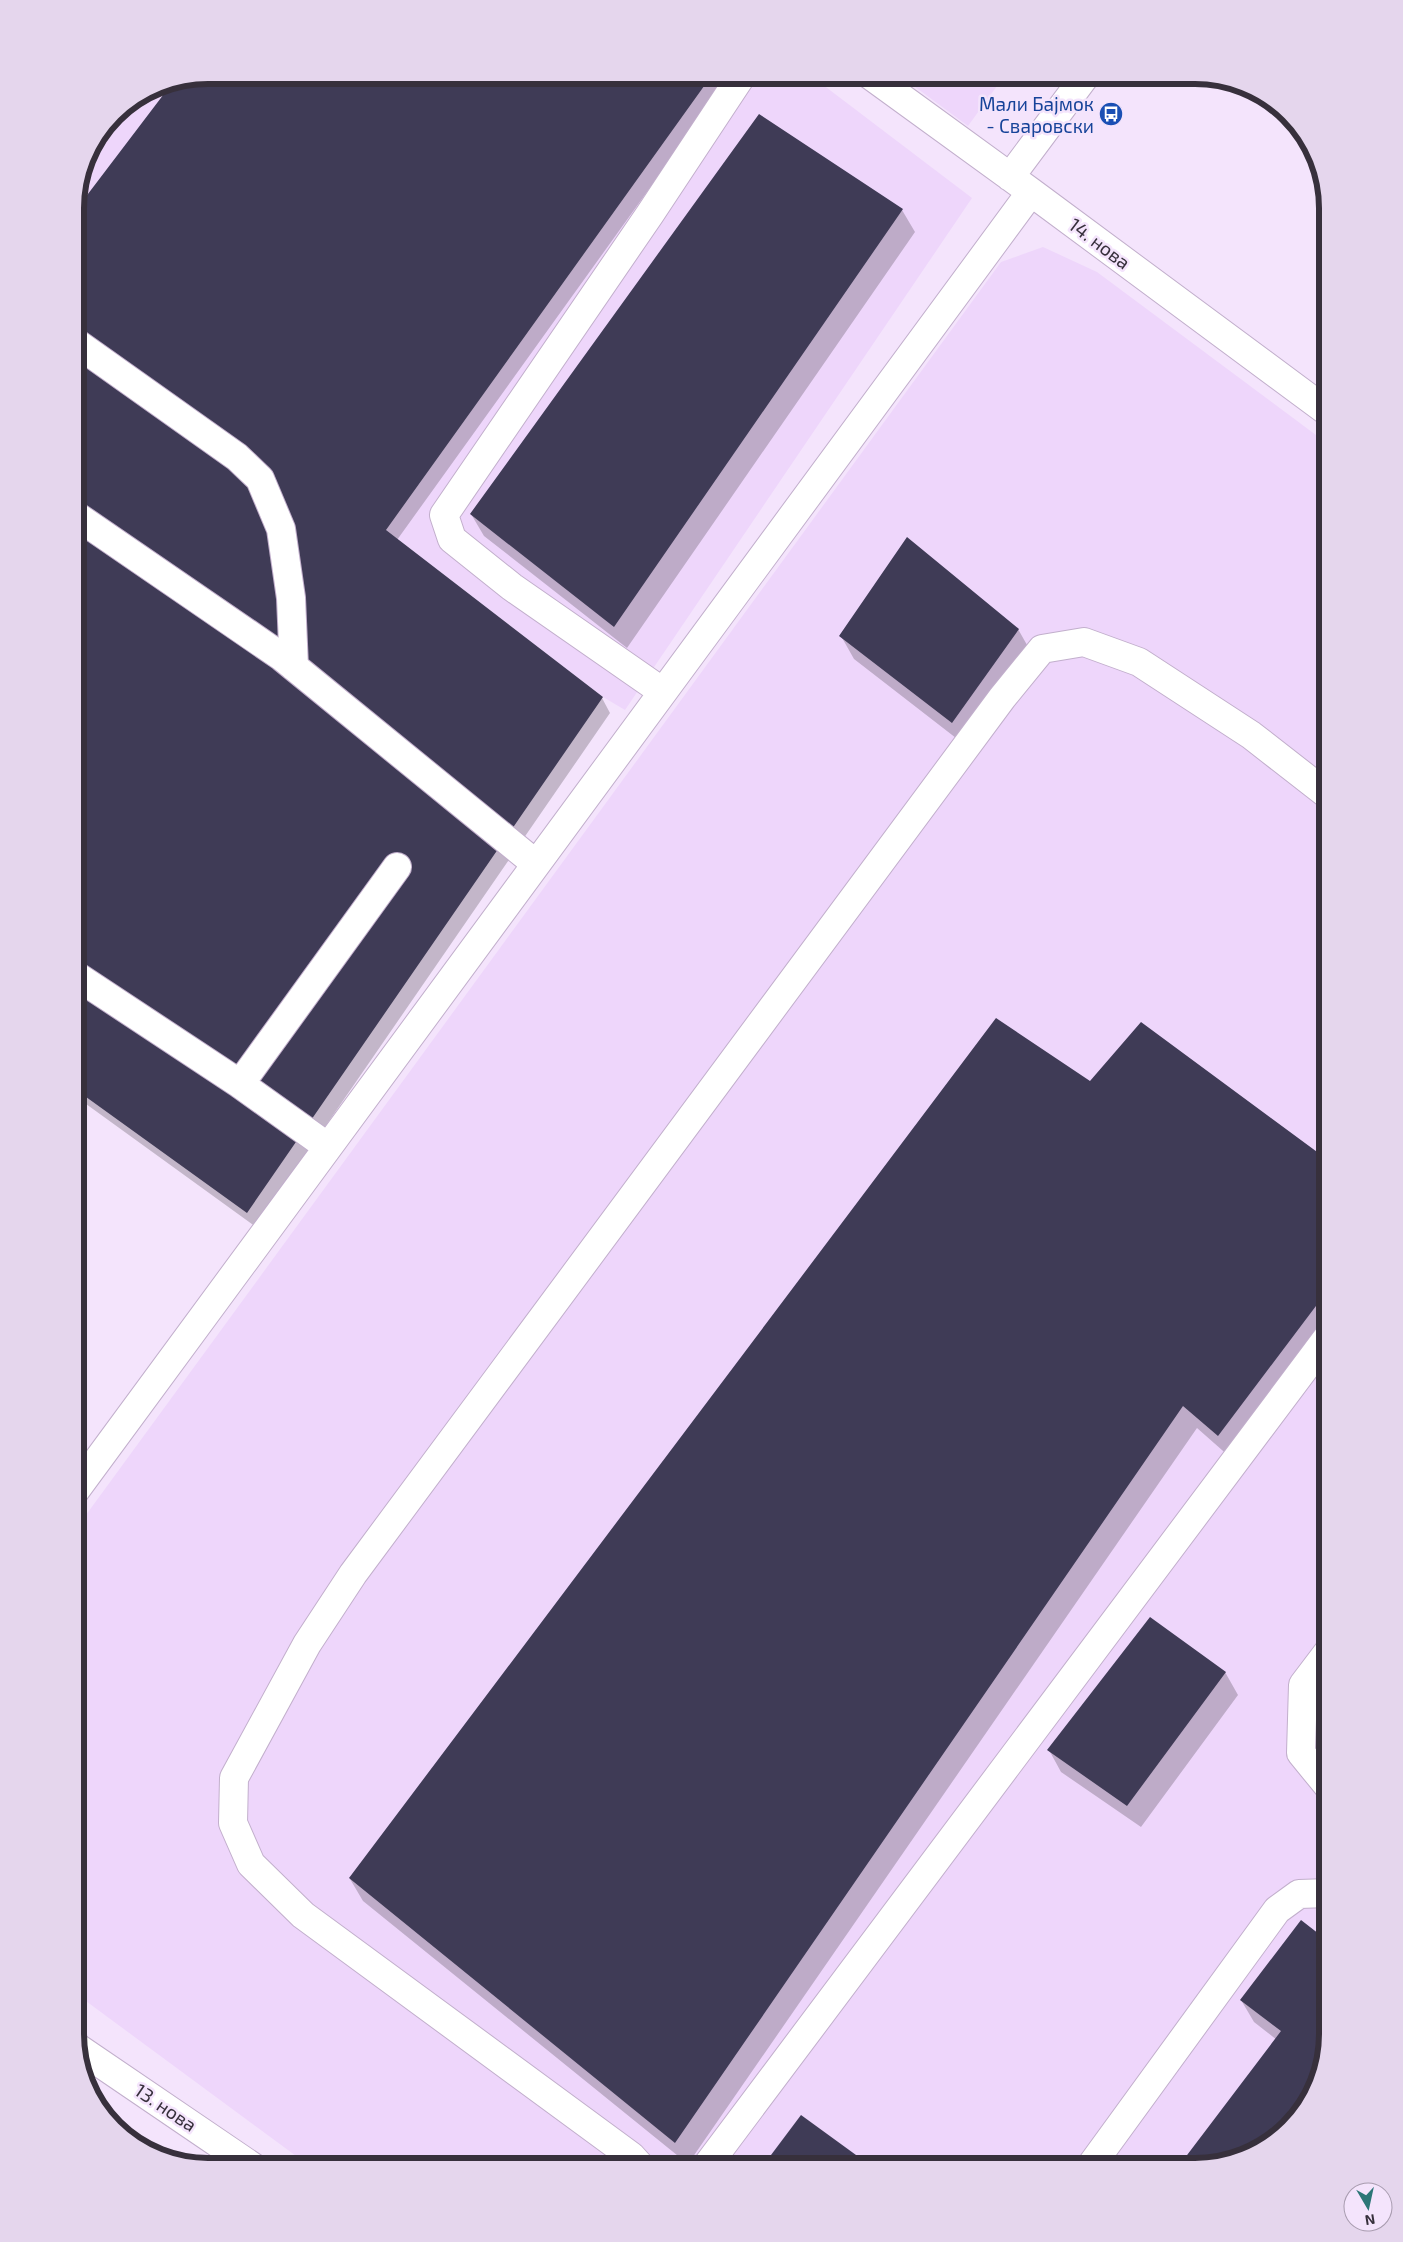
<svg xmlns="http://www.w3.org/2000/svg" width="1403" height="2242" font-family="'Exo 2',sans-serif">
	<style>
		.built { fill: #eed6fb }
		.shadow { fill: #0003 }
		.building { fill: #3f3b56 }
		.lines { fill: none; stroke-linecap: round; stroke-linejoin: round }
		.minor-casing { stroke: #c2afcc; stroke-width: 30 }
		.minor { stroke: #fff; stroke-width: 28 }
		.labels { text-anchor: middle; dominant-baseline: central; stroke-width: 5; stroke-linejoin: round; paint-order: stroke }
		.transit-label { font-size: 19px; fill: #164399; stroke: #f4e4fc; text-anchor: end }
		.street-label { font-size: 19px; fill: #37303c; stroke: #f4e4fc }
		.rim { fill: none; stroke: #37303c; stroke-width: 6 }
	</style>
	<rect width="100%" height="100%" fill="#f4e4fc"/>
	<path class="built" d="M 712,75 L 810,75 L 972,198 L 625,710 L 603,697 L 386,530 Z
		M 899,75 L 1005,75 L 968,126 Z
		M 173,82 L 75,211 L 75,199 L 89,149 L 114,114 L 157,85 Z
		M 1043,247 L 1097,272 L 1328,444 L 1328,2035 L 1310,2101 L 1254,2153 L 1196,2167 L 311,2167 L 75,1993 L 75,1530 L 1001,262 Z"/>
	<path class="shadow" d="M 207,75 L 731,75 L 397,540 L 602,698 L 610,713 L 256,1227 L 75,1096 L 75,213 L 175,81 Z
		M 902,210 L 915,232 L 627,648 L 484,536 L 471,514 Z
		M 1018,629 L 1031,652 L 965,745 L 854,659 L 841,636 Z
		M 1090,1082 L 1328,1161 L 1328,1330 L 1231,1458 L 1197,1428 L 688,2164 L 363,1901 L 350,1879 Z
		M 1225,1672 L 1238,1695 L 1141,1827 L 1061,1772 L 1049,1750 Z
		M 1241,2000 L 1328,2035 L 1310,2101 L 1254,2153 L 1196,2167 L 1277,2040 L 1254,2022 Z
		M 855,2156 L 861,2167 L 764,2167 Z"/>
	<path class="building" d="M 207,75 L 712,75 L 386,530 L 603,697 L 247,1213 L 75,1089 L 75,211 L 173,82 Z
		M 759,114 L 903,209 L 614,627 L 470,514 Z
		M 907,537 L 1019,629 L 952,723 L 839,636 Z
		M 996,1018 L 1090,1081 L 1141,1022 L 1328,1160 L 1328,1290 L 1218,1436 L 1183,1406 L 675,2143 L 349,1878 Z
		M 1150,1617 L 1226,1672 L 1127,1806 L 1047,1750 Z
		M 1301,1920 L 1328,1941 L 1328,2035 L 1310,2101 L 1254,2153 L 1196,2167 L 1178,2167 L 1281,2031 L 1240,2000 Z
		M 801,2115 L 856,2155 L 847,2167 L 762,2167 Z"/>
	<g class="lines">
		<g class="minor-casing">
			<path id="minor" d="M 870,75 L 1031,192 L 1328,412
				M 1010,177 L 1086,75
				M 75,342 L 237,457 L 260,479 L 281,529 L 291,598 L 294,667
				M 75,515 L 282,657 L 536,864
				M 663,692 L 512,587 L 452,539 L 444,515 L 650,214 L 742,75
				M 75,975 L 240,1084 L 328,1147
				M 240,1084 L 397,867
				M 75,1491 L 1031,192
				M 1328,1786 L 1301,1753 L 1303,1685 L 1328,1652
				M 78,2048 L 253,2167
				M 641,2167 L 631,2156 L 303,1915 L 251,1864 L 233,1823 L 234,1778 L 307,1644 L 353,1574 L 1002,698 L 1042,649 L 1084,642 L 1139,662 L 1251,735 L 1328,795
				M 706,2167 L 1328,1337
				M 1090,2167 L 1277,1910 L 1299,1894 L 1328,1893"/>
		</g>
		<use href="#minor" class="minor"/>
	</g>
	<defs>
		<g id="bus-disc" transform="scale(1.25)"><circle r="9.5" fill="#1a4fb4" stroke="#f4e4fc"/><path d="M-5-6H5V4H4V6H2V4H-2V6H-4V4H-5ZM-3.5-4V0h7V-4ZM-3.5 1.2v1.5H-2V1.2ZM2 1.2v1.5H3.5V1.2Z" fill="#fff"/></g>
	</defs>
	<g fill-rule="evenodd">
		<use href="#bus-disc" x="1111" y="114"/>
	</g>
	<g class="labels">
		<g class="transit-label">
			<text x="1094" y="103">Мали Бајмок<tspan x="1094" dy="22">- Сваровски</tspan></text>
		</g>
		<g class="street-label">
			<text transform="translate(1100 243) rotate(37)">14. нова</text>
			<text transform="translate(166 2107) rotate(34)">13. нова</text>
		</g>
	</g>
	<path d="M0 0H1403V2242H0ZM208 84H1195A124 124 0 0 1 1319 208V2034A124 124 0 0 1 1195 2158H208A124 124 0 0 1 84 2034V208A124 124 0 0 1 208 84Z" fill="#e5d6ed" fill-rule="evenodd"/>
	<path class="rim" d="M208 84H1195A124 124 0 0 1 1319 208V2034A124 124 0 0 1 1195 2158H208A124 124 0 0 1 84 2034V208A124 124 0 0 1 208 84Z"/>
	<g transform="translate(1368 2207) rotate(171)"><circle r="24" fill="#f4e4fc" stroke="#a89caf"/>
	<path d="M0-4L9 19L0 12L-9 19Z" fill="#2c7677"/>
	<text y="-8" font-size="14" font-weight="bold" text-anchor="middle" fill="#37303c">N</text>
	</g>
</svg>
